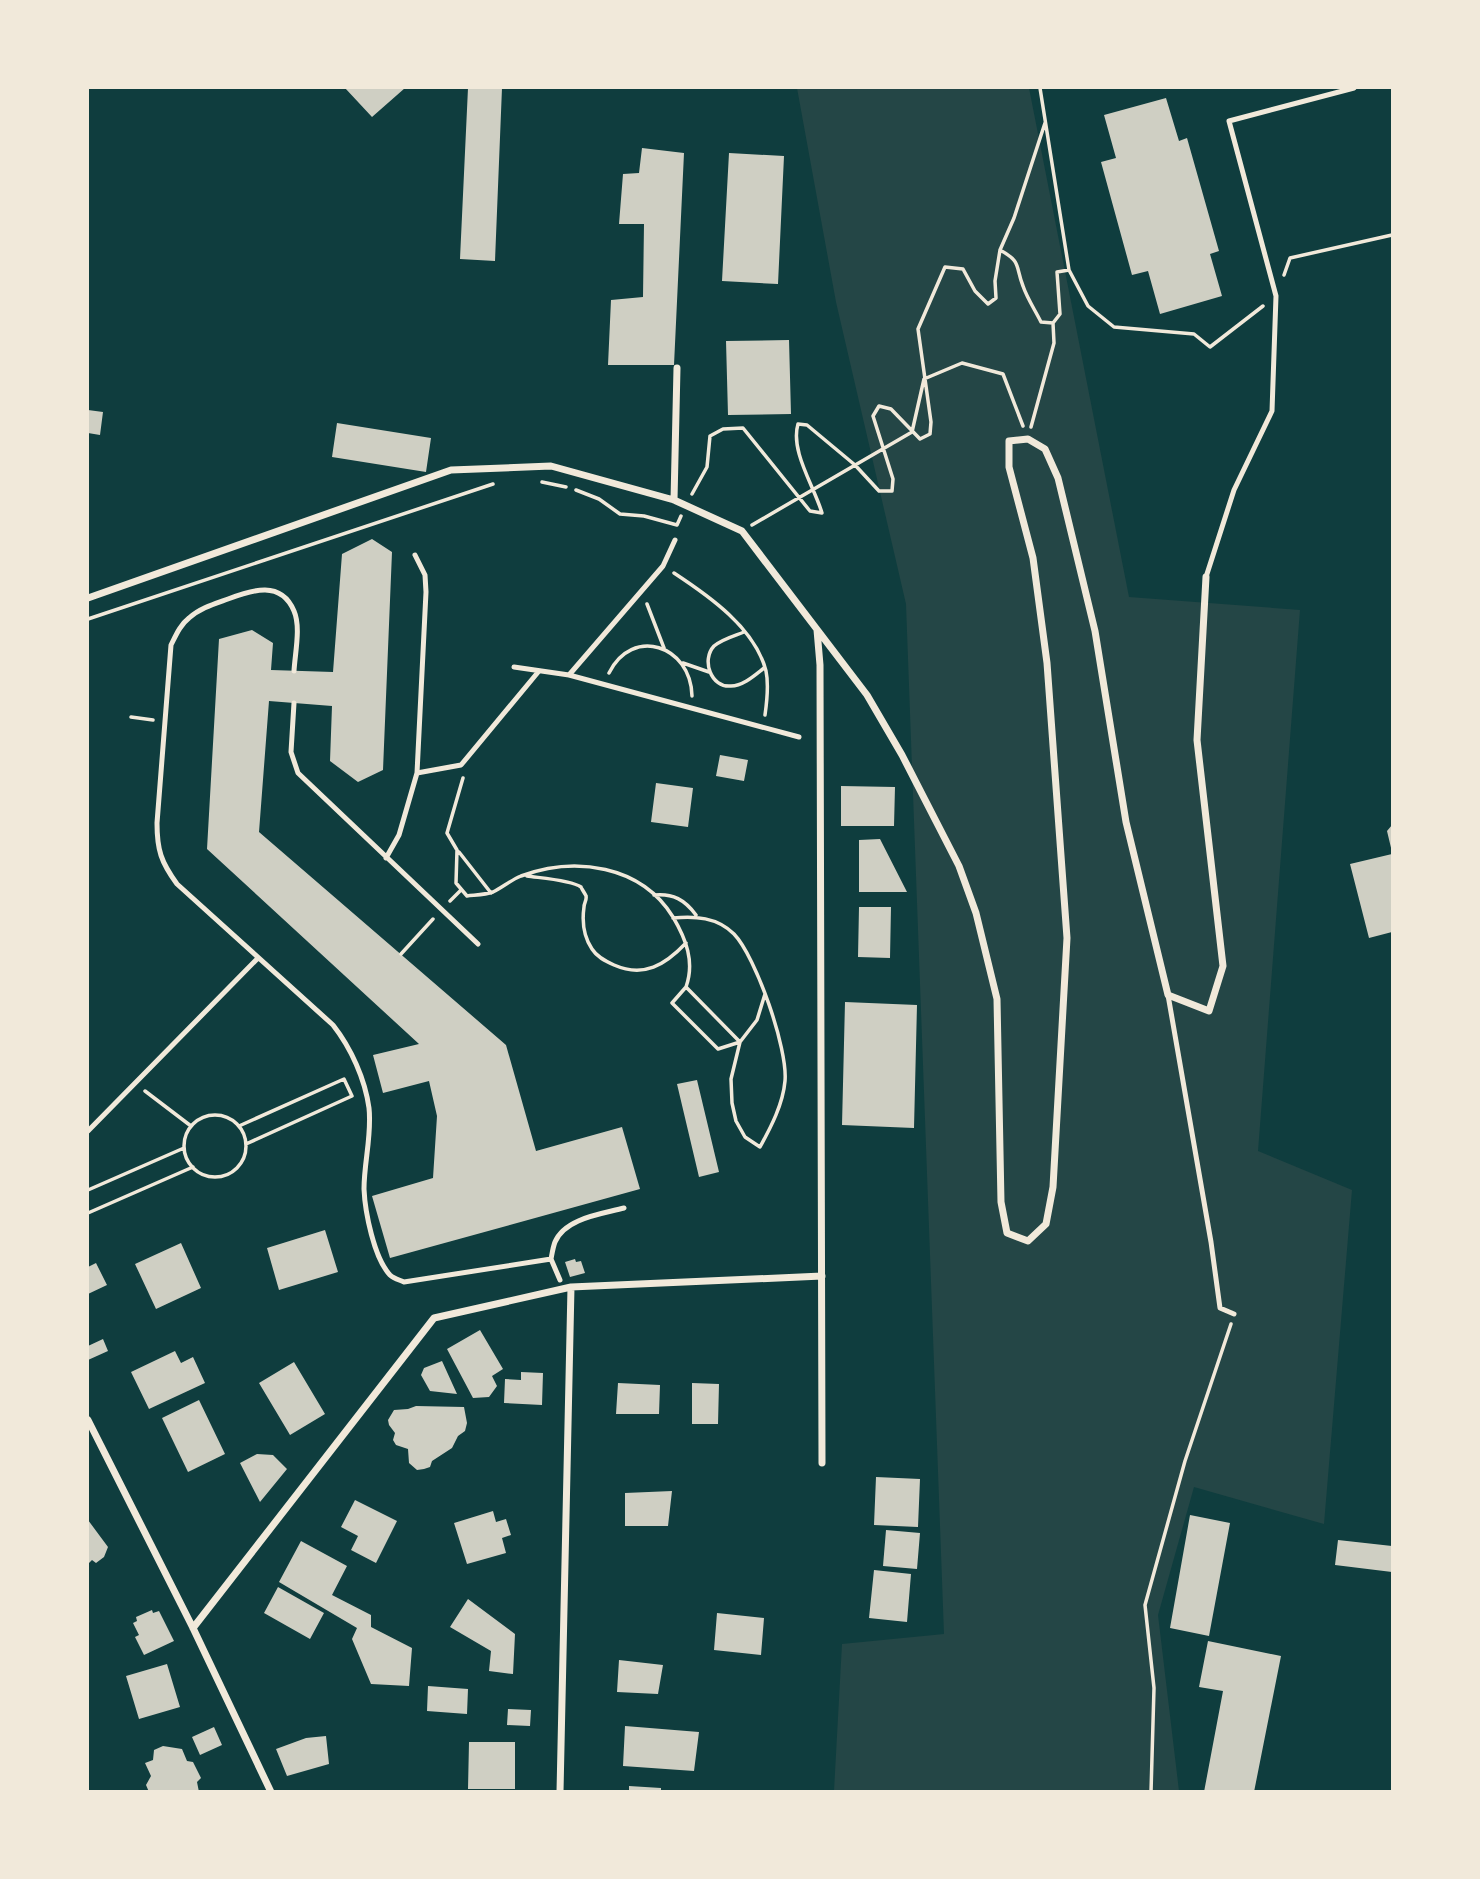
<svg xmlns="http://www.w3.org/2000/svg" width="1480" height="1879" font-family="'Roboto Serif',serif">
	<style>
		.green { fill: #244646 }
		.building { fill: #cfcfc3 }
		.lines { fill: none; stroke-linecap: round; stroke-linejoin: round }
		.path { stroke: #f1e9da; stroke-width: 3.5 }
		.service { stroke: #f1e9da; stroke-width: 5 }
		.minor { stroke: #f1e9da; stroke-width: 7 }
	</style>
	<rect width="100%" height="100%" fill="#0f3d3e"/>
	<path class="green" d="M 797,88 L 1029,88 L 1129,597 L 1300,610 L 1258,1151 L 1352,1190 L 1324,1524 L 1194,1487 L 1158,1615 L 1179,1791 L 834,1791 L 842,1644 L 944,1634 L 906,604 L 836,302 Z"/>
	<path class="building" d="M 345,88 L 405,88 L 372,117 Z
		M 468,88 L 502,88 L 495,261 L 460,259 Z
		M 1166,98 L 1179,141 L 1187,138 L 1219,251 L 1210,254 L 1222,296 L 1160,314 L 1148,271 L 1132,275 L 1101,162 L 1116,158 L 1104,115 Z
		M 642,148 L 684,153 L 674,365 L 608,365 L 611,300 L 643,297 L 644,224 L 619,224 L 623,174 L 639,173 Z
		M 729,153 L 784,156 L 778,284 L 722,281 Z
		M 789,340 L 791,414 L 728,415 L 726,341 Z
		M 88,410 L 103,412 L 100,435 L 88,433 Z
		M 337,423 L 431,438 L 426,472 L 332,457 Z
		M 372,539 L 392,552 L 383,770 L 358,782 L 330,761 L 332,706 L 269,701 L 259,832 L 506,1045 L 536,1151 L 622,1127 L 640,1189 L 390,1258 L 372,1196 L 433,1178 L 437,1116 L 429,1081 L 383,1093 L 373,1055 L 419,1044 L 207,849 L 219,639 L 252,630 L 273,643 L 271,670 L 333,672 L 342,554 Z
		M 720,755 L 748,760 L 744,781 L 716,776 Z
		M 656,783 L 693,788 L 688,827 L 651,822 Z
		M 841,786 L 895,787 L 894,826 L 841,826 Z
		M 1392,825 L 1392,852 L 1387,831 Z
		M 880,839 L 907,892 L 859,892 L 859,840 Z
		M 1392,854 L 1392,932 L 1369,938 L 1350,864 Z
		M 859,907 L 891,907 L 890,958 L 858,957 Z
		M 845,1002 L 917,1005 L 914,1128 L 842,1125 Z
		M 697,1080 L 719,1172 L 699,1177 L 677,1084 Z
		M 325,1230 L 338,1272 L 279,1290 L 267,1248 Z
		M 181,1243 L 201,1288 L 156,1309 L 135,1264 Z
		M 575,1259 L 576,1262 L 581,1261 L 585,1273 L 570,1277 L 565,1262 Z
		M 96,1263 L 107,1285 L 88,1294 L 88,1267 Z
		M 480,1330 L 503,1369 L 492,1376 L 497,1386 L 489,1397 L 473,1398 L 447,1349 Z
		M 103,1339 L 108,1351 L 88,1360 L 88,1346 Z
		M 175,1351 L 181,1363 L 193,1357 L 205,1383 L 149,1409 L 131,1372 Z
		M 442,1361 L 457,1394 L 430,1391 L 421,1375 L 424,1368 Z
		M 294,1362 L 325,1414 L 290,1435 L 259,1383 Z
		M 521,1372 L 543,1373 L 542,1405 L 504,1403 L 505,1379 L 521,1380 Z
		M 618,1383 L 660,1385 L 659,1414 L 616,1414 Z
		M 692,1383 L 719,1384 L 718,1424 L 692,1424 Z
		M 199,1400 L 225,1454 L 188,1472 L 162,1418 Z
		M 416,1406 L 464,1407 L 467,1423 L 465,1431 L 458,1436 L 452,1448 L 432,1461 L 430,1467 L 424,1469 L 417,1470 L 409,1463 L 408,1449 L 396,1445 L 393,1440 L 395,1433 L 389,1425 L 388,1420 L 394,1410 L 408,1409 Z
		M 257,1454 L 273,1455 L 287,1469 L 260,1502 L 240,1463 Z
		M 876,1477 L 920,1479 L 918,1527 L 874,1525 Z
		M 672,1491 L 668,1526 L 625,1526 L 625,1493 Z
		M 355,1500 L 397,1521 L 376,1563 L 351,1550 L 358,1536 L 341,1527 Z
		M 493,1511 L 496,1522 L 506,1519 L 511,1535 L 502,1538 L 506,1553 L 467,1564 L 454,1523 Z
		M 1190,1515 L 1230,1523 L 1209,1636 L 1170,1628 Z
		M 88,1520 L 108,1547 L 104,1557 L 96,1563 L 92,1560 L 88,1564 Z
		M 886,1530 L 920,1533 L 917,1569 L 883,1566 Z
		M 1338,1540 L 1392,1546 L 1392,1572 L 1335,1565 Z
		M 301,1541 L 347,1566 L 332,1595 L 371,1615 L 371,1627 L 412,1648 L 409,1686 L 371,1684 L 352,1639 L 357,1628 L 279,1582 Z
		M 874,1570 L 911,1574 L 907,1622 L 869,1618 Z
		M 278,1587 L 324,1613 L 310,1639 L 264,1613 Z
		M 468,1599 L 515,1634 L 513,1674 L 489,1671 L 491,1651 L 450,1627 Z
		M 152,1610 L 153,1613 L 159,1611 L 174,1641 L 144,1655 L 135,1637 L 139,1635 L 133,1623 L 137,1621 L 136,1617 Z
		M 717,1613 L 764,1618 L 761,1655 L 714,1650 Z
		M 1208,1641 L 1281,1656 L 1254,1792 L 1204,1792 L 1223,1691 L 1199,1687 Z
		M 619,1660 L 663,1665 L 658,1694 L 617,1692 Z
		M 167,1664 L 180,1707 L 139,1719 L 126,1676 Z
		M 428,1686 L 468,1689 L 467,1714 L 427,1711 Z
		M 508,1709 L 531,1710 L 530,1726 L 507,1725 Z
		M 625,1726 L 699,1732 L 694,1771 L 623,1766 Z
		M 214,1727 L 222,1745 L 200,1755 L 192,1737 Z
		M 326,1736 L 329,1764 L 287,1776 L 276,1749 L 306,1738 Z
		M 469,1742 L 515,1742 L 515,1789 L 468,1789 Z
		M 163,1746 L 182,1749 L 187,1761 L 193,1762 L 201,1778 L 197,1782 L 199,1792 L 149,1792 L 146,1785 L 151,1776 L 145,1763 L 153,1760 L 154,1750 Z
		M 629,1786 L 661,1788 L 661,1792 L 629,1792 Z"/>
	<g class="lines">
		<path class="path" d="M 1040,88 L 1069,270
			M 1000,250 L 1014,218 L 1045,123
			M 1284,275 L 1290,258 L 1392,235
			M 1031,427 L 1054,343 L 1053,323
			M 542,482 L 566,487
			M 576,490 L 599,499 L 620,514 L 644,516 L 677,525 L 681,516
			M 692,494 L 707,467 L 710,436 L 723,429 L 743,428 L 810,511 L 822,513 C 814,486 790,451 798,424 L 807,425 L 855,465 L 879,491 L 892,491 L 893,479 L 873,416 L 879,406 L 891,409 L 920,439 L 930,434 L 931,422 L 918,329 L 945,267 L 963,269 L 975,291 L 988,304 L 996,298 L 995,281 L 1000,250 C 1022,262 1015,266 1023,286 C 1027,298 1035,310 1041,322 L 1053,323 L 1060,314 L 1057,272 L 1069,270 L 1088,306 L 1114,327 L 1194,334 L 1210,347 L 1263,306
			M 752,525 L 912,432 L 924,379 L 962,363 L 1003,374 L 1023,426
			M 674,573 C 709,596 755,628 766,671 C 769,685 767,701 765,715
			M 647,604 L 664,648
			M 88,619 L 493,484
			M 744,632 C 734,636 722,639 714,646 C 701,660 711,688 731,686 C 743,686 755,675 764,668
			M 683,663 L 709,672
			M 609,673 C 632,626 691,645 692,696
			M 131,717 L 153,720
			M 463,778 L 447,833 L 457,850 L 456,883 L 467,896 C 475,895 485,895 493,892 C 503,887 511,880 521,876 C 575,856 641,865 673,917 C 686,939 695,962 686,987 L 740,1042 L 718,1049 L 672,1003 L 686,987
			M 459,852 L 491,893
			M 527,876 C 540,878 571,880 581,887 C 581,888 586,895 586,896 C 587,900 584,903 584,907 C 582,921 584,937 592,949 C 597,957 605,961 614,965 C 644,978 665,965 686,943
			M 654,895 C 673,893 685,900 696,915
			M 450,901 L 461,890
			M 673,918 C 695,916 717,917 734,934 C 756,957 788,1049 785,1081 C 783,1104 771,1127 760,1147 L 745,1137 L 736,1121 L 732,1103 L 731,1079 L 740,1042 L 757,1020 L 765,994
			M 401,954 L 433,919
			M 145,1091 L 191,1126
			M184 1146a31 31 0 1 1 62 0a31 31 0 1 1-62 0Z
			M 239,1126 L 344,1079 L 352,1096 L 246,1144
			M 88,1190 L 184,1148
			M 88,1213 L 193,1167
			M 1151,1792 L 1154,1688 L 1145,1605 L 1185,1461 L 1231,1324"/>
		<path class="service" d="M 1206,577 L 1234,490 L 1272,411 L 1276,296 L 1229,121 L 1354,88
			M 514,667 L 569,675 L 799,737
			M 294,671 C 295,653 301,627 294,611 C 281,580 252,590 228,599 C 214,604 200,608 189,618 C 180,625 176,635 171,645 L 157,823 C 157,850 161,862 177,884 L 333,1025 C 351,1048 365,1079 369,1108 C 372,1135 364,1162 364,1189 C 365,1212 374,1258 390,1275 C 394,1279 400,1280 404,1282 L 551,1259 L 560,1280
			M 569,675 L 663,566 L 675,540
			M 294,703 L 291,752 L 298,773 L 478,944
			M 417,773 L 461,765 L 539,671
			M 386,858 L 399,835 L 417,773 L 426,592 L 425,575 L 415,555
			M 1168,995 L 1211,1242 L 1220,1308 L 1234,1314
			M 88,1131 L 258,958
			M 551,1259 C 552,1254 553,1247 555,1242 C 565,1218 602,1214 624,1208"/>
		<path class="minor" d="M 674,500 L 677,368
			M 88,598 L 451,470 L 551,466 L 674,500 L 742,531 L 867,695 L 902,755 L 959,866 L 976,913 L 997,999 L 1001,1202 L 1007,1233 L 1028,1241 L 1046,1224 L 1053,1187 L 1067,938 L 1047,663 L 1033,558 L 1009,467 L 1009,441 L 1028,439 L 1045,449 L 1058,478 L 1095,631 L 1126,822 L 1168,995 L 1209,1011 L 1223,966 L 1197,740 L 1206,577
			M 817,630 L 820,665 L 822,1463
			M 88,1420 L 193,1628 L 271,1792
			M 193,1628 L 434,1318 L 571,1287 L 822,1276
			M 560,1792 L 571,1287"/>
	</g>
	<rect width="1480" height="1879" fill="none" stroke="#f1e9da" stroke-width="178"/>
</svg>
